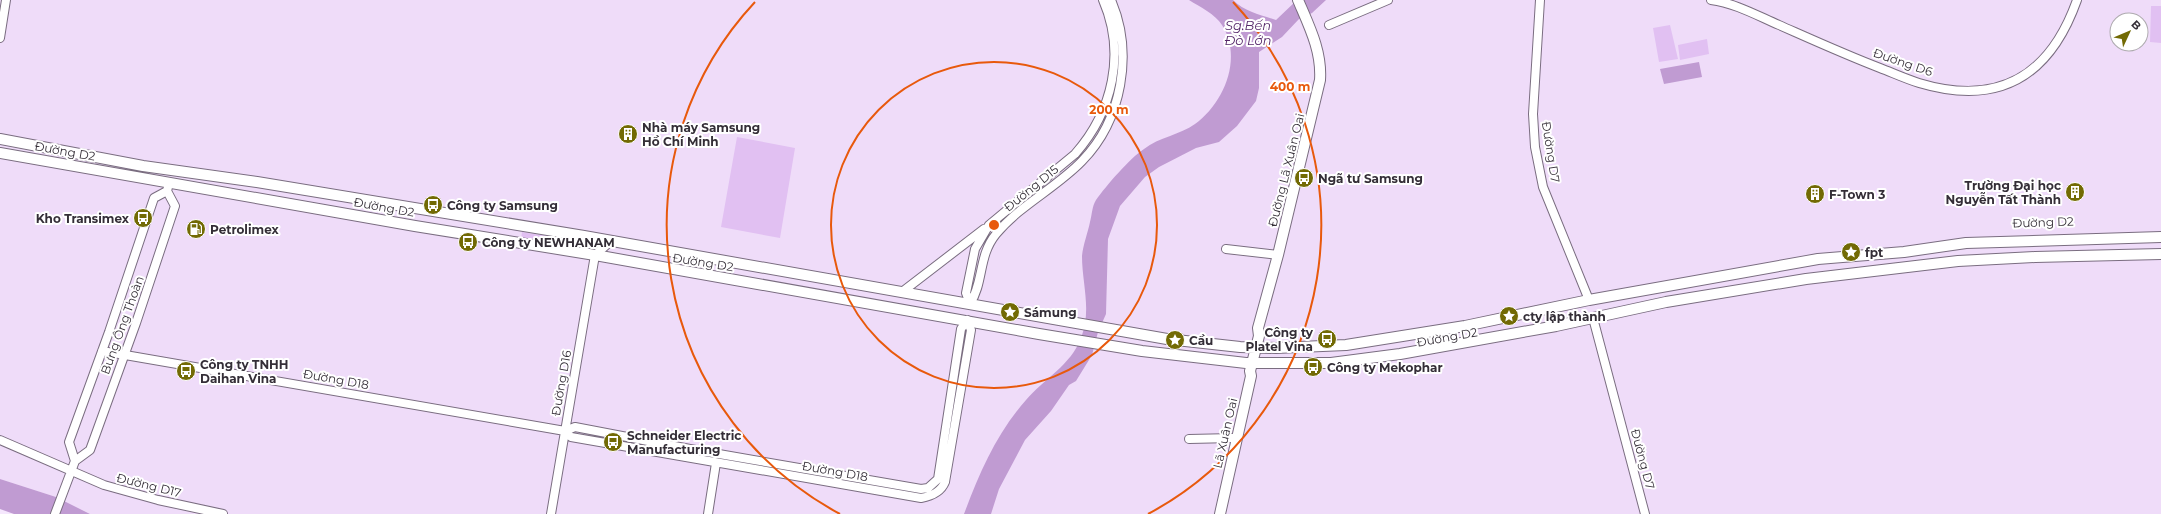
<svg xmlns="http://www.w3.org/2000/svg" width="2161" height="514" font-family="Montserrat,sans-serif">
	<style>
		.built { fill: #efdcf9; fill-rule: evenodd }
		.green { fill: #e1c0f2 }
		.water { fill: #c09bd2 }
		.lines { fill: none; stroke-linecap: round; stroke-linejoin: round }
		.minor-casing { stroke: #7a6d80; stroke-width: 10 }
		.major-casing { stroke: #7a6d80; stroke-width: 12 }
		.minor { stroke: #fff; stroke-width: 8 }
		.major { stroke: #fff; stroke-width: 10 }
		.ring { fill: none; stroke: #e8590c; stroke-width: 2 }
		.labels { text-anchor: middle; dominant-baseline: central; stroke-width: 4; stroke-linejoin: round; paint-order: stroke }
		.street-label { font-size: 12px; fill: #342e37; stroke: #fff }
		.poi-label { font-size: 12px; font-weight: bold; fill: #342e37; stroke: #fff; text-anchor: start }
		.water-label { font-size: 13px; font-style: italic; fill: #56286a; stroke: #fff }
		.centre { fill: #e8590c; stroke: #fff; stroke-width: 2 }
		.ring-label { font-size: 12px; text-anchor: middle; font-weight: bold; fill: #e8590c; stroke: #fff; stroke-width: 4; stroke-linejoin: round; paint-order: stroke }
	</style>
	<rect width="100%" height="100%" fill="#f5e7fd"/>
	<path class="built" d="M 0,0 L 2161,0 L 2161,514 L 90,514 L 56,497 L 0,479 ZM 2117,20 L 2141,20 L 2141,44 L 2117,44 Z"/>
	<path class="green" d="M 2151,6 L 2161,6 L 2161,43 L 2150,42 Z
		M 1670,25 L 1678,59 L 1659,62 L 1653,28 Z
		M 1707,39 L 1709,54 L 1680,60 L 1678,45 Z
		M 737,137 L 795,148 L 780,238 L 721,227 Z
		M 522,232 L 575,241 L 579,246 L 577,248 L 521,239 Z"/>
	<path class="water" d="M 1189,0 L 1233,0 C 1245,12 1261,15 1276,20 L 1297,0 L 1326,0 L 1312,13 L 1299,19 L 1282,37 L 1259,52 L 1259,88 L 1256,101 L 1237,126 L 1219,142 L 1196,148 L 1159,167 L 1145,177 L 1120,206 L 1108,239 L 1106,314 L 1098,332 L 1092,355 L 1076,381 L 1069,385 L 1051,411 L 1025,440 L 999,489 L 991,514 L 964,514 C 980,472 996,434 1026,400 C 1044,379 1071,365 1081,338 C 1092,310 1082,284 1082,256 C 1083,245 1088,232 1090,222 C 1092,215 1092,206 1096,200 C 1106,186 1130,158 1144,149 C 1159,137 1180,135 1195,124 C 1224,103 1243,58 1222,25 C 1215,14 1200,7 1189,0 Z
		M 1699,62 L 1702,77 L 1664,84 L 1660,69 Z
		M 0,479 L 56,497 L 90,514 L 14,514 L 0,509 Z"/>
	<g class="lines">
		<g class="minor-casing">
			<path id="minor" d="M 1540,0 L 1533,114 L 1535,147 L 1543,187 L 1589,300
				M 1711,0 C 1735,3 1758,16 1779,25 C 1813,40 1846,55 1880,68 C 1893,73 1906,79 1919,83 C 1999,107 2050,76 2077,0
				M 1329,25 L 1388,0
				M 0,38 L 6,0
				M 1226,249 L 1278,255
				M 902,292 L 984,229
				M 970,304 L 966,293 L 975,249 L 989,225 L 1075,154 C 1113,111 1126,53 1103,0
				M 970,304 C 984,282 978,256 996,234 C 1020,205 1056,188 1082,161 C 1122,120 1134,53 1111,0
				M 1593,318 L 1645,514
				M 102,351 L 565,431 L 575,427 L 690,449 L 921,489 L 928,488 L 938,479 L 961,329 L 967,320
				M 565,431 L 571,437 L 921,498 C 932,496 941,492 945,482 L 971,330 L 967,320
				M 1189,439 L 1233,438
				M 0,440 L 104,485 L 158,500 L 223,514
				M 75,461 L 90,450 L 136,323 L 175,206 L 167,191 L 168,187
				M 55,514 L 75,461 L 69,442 L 109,332 L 154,198 L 167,191
				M 551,514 L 595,255 L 611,241
				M 708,514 L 716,463"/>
		</g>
		<g class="major-casing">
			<path id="major" d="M 0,139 L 143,166 L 257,182 L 584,236 L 1167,339 L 1240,347 L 1276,348 L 1346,345 L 1465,326 L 1589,300 L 1818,259 L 1904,252 L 1966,243 L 2161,237
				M 0,153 L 415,226 L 595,255 L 1039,334 L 1142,351 L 1246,363 L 1331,363 L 1400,354 L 1556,326 L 1666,302 L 1806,279 L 1958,261 L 2035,257 L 2161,254
				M 1220,514 L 1251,376 L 1250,371 L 1259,336 L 1258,328 L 1278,255 L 1320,80 C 1322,51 1309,26 1298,0"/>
		</g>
		<use href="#minor" class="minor"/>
		<use href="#major" class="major"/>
	</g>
	<g class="ring">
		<circle cx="994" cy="225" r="163"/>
		<path d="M840 514A327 327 0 0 1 755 2M1233 2A327 327 0 0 1 1148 514"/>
	</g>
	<defs>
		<g id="building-disc" transform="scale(1)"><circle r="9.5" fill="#726a04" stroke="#fff"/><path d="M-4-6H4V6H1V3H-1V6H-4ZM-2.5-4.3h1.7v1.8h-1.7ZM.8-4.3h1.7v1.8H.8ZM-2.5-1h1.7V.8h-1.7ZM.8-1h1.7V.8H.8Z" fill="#fff"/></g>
		<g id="bus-disc" transform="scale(1)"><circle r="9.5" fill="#726a04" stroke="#fff"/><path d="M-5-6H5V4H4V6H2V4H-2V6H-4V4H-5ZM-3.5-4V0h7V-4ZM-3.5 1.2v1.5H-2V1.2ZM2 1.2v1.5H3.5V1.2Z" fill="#fff"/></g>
		<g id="fuel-disc" transform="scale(1)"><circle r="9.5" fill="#726a04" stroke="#fff"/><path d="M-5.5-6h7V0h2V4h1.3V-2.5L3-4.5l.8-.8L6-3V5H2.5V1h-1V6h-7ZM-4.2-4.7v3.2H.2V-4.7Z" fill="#fff"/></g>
		<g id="sight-disc" transform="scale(1)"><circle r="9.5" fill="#726a04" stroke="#fff"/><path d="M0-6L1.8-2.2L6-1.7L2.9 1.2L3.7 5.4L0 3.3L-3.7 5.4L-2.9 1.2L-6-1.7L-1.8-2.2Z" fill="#fff"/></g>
	</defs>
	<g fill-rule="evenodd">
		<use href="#building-disc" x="628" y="134"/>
		<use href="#bus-disc" x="1304" y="178"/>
		<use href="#building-disc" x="2075" y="192"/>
		<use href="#building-disc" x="1815" y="194"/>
		<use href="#bus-disc" x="433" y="205"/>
		<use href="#bus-disc" x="143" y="218"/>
		<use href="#fuel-disc" x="196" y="229"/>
		<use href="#bus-disc" x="468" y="242"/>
		<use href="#sight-disc" x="1851" y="252"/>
		<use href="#sight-disc" x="1010" y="312"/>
		<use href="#sight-disc" x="1509" y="316"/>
		<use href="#bus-disc" x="1327" y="339"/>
		<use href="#sight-disc" x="1175" y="340"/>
		<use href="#bus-disc" x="1313" y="367"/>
		<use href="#bus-disc" x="186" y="371"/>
		<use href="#bus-disc" x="613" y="442"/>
	</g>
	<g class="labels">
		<g class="street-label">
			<text transform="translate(1903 62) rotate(19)">Đường D6</text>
			<text transform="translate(65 151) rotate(10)">Đường D2</text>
			<text transform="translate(1551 152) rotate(81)">Đường D7</text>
			<text transform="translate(1286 170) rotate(-76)">Đường Lã Xuân Oai</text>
			<text transform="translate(1031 188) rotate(-39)">Đường D15</text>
			<text transform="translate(384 207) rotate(10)">Đường D2</text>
			<text transform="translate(2043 222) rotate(-2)">Đường D2</text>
			<text transform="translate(703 262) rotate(9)">Đường D2</text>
			<text transform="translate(122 325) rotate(-70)">Bưng Ông Thoàn</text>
			<text transform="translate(1447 337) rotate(-10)">Đường D2</text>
			<text transform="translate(336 379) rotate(10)">Đường D18</text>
			<text transform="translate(561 383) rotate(-80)">Đường D16</text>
			<text transform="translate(1225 433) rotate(-77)">Lã Xuân Oai</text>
			<text transform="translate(1643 459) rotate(75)">Đường D7</text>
			<text transform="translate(835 471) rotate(10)">Đường D18</text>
			<text transform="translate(149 485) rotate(14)">Đường D17</text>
		</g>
		<g class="poi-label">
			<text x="642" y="127">Nhà máy Samsung<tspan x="642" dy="14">Hồ Chí Minh</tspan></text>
			<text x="1318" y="178">Ngã tư Samsung</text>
			<text x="2061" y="185" text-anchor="end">Trường Đại học<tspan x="2061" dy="14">Nguyễn Tất Thành</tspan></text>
			<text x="1829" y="194">F-Town 3</text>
			<text x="447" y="205">Công ty Samsung</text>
			<text x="129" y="218" text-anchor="end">Kho Transimex</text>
			<text x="210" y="229">Petrolimex</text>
			<text x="482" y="242">Công ty NEWHANAM</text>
			<text x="1865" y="252">fpt</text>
			<text x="1024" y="312">Sámung</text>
			<text x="1523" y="316">cty lập thành</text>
			<text x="1313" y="332" text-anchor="end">Công ty<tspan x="1313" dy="14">Platel Vina</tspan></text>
			<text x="1189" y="340">Cầu</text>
			<text x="200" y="364">Công ty TNHH<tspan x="200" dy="14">Daihan Vina</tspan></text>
			<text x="1327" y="367">Công ty Mekophar</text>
			<text x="627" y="435">Schneider Electric<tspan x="627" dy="14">Manufacturing</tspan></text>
		</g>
		<g class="water-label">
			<text x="1248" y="25">Sg.Bến<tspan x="1248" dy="15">Đò Lớn</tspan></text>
		</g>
	</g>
	<circle cx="994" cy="225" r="6" class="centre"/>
	<g class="ring-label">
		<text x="1290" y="91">400 m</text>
		<text x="1109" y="114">200 m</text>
	</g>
	<g transform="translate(2129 32) rotate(46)"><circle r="19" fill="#ffffff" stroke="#aeabaf"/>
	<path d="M0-3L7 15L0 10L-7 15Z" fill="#726a04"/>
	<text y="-6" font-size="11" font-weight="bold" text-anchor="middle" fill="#342e37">B</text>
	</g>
</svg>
